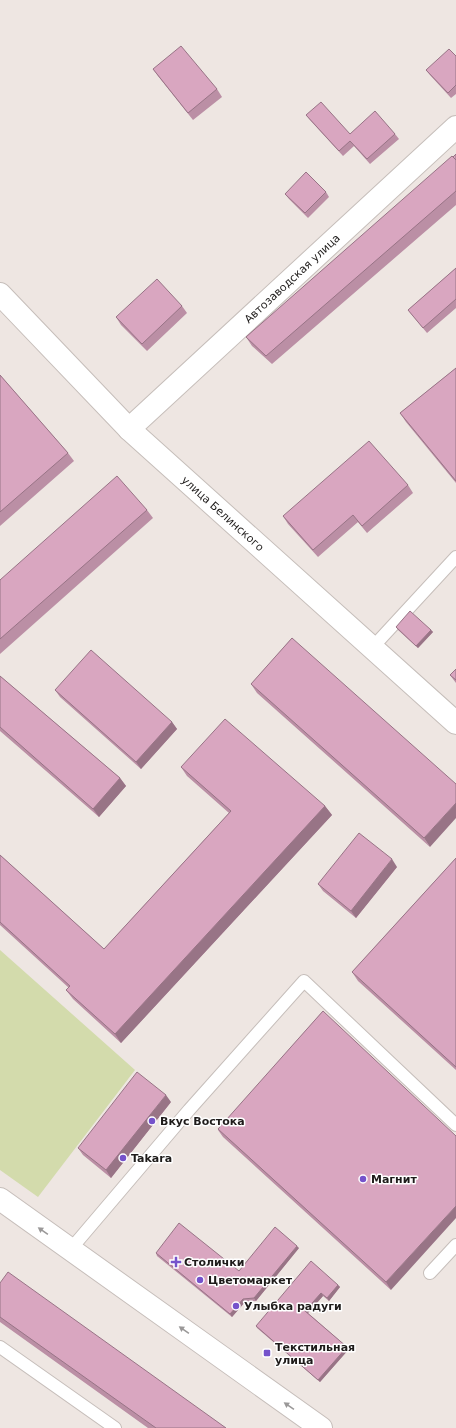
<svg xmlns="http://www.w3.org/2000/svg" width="456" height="1428" font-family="'DejaVu Sans',sans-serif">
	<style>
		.green { fill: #d3dbac }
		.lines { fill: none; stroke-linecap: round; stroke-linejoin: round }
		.service-casing { stroke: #c6beba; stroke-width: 14 }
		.minor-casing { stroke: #c6beba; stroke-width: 24 }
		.service { stroke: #fff; stroke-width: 12 }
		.minor { stroke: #fff; stroke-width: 22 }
		.wall { fill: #bb8fa5 }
		.shaded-wall { fill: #987486 }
		.building { fill: #d9a6c0; stroke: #987486 }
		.oneway { fill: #9a9898 }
		.poi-dot { fill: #7552cb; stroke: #fff; stroke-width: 1.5 }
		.labels { text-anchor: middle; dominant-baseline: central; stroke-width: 3; stroke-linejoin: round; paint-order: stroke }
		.street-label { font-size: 11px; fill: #1e1b1a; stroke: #fff }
		.poi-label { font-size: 11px; font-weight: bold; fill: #1e1b1a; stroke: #fff; text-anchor: start }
	</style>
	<rect width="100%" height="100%" fill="#eee6e2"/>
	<path class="green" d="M 0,950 L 135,1070 L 38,1197 L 0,1170 Z"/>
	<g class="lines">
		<g class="service-casing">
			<path id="service" d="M 372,648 L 456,557
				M 70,1250 L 189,1110 L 304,981 L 456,1125
				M 430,1273 L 456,1245
				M 0,1347 L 115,1428"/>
		</g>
		<g class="minor-casing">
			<g id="minor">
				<path id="s1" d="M 0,294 L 129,429 L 456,723"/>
				<path id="s2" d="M 129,429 L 456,127"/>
				<path d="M 0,1199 L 321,1428"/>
			</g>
		</g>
		<use href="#service" class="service"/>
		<use href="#minor" class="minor"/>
	</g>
	<path class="wall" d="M 456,56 L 456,94 L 451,98 L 430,75 L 426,70 Z
		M 153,69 L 217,89 L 222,97 L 193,120 L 158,76 Z
		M 306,115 L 350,134 L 395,134 L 399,139 L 370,164 L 354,146 L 343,156 L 310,120 Z
		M 456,154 L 456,205 L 272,364 L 252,346 L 246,337 Z
		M 326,192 L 329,197 L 308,218 L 289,199 L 285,194 Z
		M 456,268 L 456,308 L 427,333 L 408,310 Z
		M 182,306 L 187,313 L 147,351 L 121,325 L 116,317 Z
		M 456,368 L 456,483 L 406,422 L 400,413 Z
		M 0,375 L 68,453 L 74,461 L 0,526 Z
		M 408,485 L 413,493 L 367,533 L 358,522 L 318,557 L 288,524 L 283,516 Z
		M 147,510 L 153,518 L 0,654 L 0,580 Z
		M 396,627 L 431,630 L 433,632 L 418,648 L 398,630 Z
		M 292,638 L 430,847 L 257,693 L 251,684 Z
		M 456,669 L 456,683 L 450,675 Z
		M 0,676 L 120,778 L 126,786 L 99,817 L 0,731 Z
		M 55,690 L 172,722 L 177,729 L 141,769 L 60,697 Z
		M 181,767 L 325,806 L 332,815 L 121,1043 L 73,999 L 66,990 L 69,988 L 0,925 L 0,855 L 104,949 L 229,813 L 187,776 Z
		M 456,858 L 456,1070 L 358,981 L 352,972 Z
		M 397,867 L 356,918 L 323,891 L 318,884 Z
		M 323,1011 L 391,1290 L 223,1137 L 218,1130 Z
		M 171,1102 L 111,1178 L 83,1155 L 78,1148 Z
		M 299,1248 L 256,1301 L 245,1302 L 232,1317 L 157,1256 L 156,1253 L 239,1271 Z
		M 0,1283 L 226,1428 L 148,1428 L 0,1322 Z
		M 338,1285 L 340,1287 L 329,1301 L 323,1296 L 308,1313 L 347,1347 L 349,1349 L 320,1382 L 257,1328 L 256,1326 Z"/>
	<path class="shaded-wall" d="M 431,630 L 433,632 L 418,648 L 416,646 Z
		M 172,722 L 177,729 L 141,769 L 136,762 Z
		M 120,778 L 126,786 L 99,817 L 93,809 Z
		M 456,803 L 456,818 L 430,847 L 424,838 Z
		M 325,806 L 332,815 L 121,1043 L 115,1034 Z
		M 392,859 L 397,867 L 356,918 L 351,911 Z
		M 166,1095 L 171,1102 L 111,1178 L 106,1170 Z
		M 456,1206 L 456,1218 L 391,1290 L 386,1282 Z
		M 297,1246 L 299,1248 L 256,1301 L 254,1298 Z
		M 338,1285 L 340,1287 L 329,1301 L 327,1298 Z
		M 321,1293 L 323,1296 L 307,1314 L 305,1311 Z
		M 243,1299 L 245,1302 L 232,1317 L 230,1314 Z
		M 347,1347 L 349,1349 L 320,1382 L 318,1380 Z"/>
	<path class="building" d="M 181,46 L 217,89 L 188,113 L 153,69 Z
		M 449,49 L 456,56 L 456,85 L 448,93 L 426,70 Z
		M 321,102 L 350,134 L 375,111 L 395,134 L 367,159 L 350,141 L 339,151 L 306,115 Z
		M 456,154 L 456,160 L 453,157 Z
		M 452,156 L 456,160 L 456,191 L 266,356 L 246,337 Z
		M 306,172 L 326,192 L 305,213 L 285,194 Z
		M 456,268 L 456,299 L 423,328 L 408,310 Z
		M 157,279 L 182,306 L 142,344 L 116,317 Z
		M 456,368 L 456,481 L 400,413 Z
		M 0,375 L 68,453 L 0,512 Z
		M 369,441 L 408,485 L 362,526 L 353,515 L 313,550 L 283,516 Z
		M 117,476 L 147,510 L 0,639 L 0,580 Z
		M 410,611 L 431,630 L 416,646 L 396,627 Z
		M 292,638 L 456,784 L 456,803 L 424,838 L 251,684 Z
		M 91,650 L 172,722 L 136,762 L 55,690 Z
		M 456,669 L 456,680 L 450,675 Z
		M 0,676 L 120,778 L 93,809 L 0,727 Z
		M 225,719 L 325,806 L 115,1034 L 66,990 L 70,986 L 0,922 L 0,855 L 104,949 L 231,811 L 181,767 Z
		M 359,833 L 392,859 L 351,911 L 318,884 Z
		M 456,858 L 456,1067 L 352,972 Z
		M 323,1011 L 456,1136 L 456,1206 L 386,1282 L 218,1129 Z
		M 137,1072 L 166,1095 L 106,1170 L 78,1148 Z
		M 179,1223 L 239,1271 L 275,1227 L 297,1246 L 254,1298 L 243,1299 L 230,1314 L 156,1253 Z
		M 311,1261 L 338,1285 L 327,1298 L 321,1293 L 305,1311 L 347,1347 L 318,1380 L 256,1326 Z
		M 8,1272 L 226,1428 L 156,1428 L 0,1317 L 0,1283 Z"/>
	<defs><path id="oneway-solid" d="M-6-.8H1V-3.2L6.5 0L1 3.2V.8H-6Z"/></defs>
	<g class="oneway">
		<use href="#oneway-solid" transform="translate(43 1231) rotate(-145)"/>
		<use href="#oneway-solid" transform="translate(184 1330) rotate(-145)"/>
		<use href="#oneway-solid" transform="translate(289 1406) rotate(-146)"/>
	</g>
	<g class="poi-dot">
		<circle cx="152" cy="1121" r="4"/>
		<circle cx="123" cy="1158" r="4"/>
		<circle cx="363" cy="1179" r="4"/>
		<path d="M174 1256h4v4h4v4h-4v4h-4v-4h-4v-4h4z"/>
		<circle cx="200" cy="1280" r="4"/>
		<circle cx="236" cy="1306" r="4"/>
		<rect x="263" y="1349" width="8" height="8" rx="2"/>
	</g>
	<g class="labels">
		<g class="street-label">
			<text stroke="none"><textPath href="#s2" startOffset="222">Автозаводская улица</textPath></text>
			<text stroke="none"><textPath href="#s1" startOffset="313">улица Белинского</textPath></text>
		</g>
		<g class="poi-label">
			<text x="160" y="1121">Вкус Востока</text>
			<text x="131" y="1158">Takara</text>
			<text x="371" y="1179">Магнит</text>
			<text x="184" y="1262">Столички</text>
			<text x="208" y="1280">Цветомаркет</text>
			<text x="244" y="1306">Улыбка радуги</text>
			<text x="275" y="1347">Текстильная<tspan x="275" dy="13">улица</tspan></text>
		</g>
	</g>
</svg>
